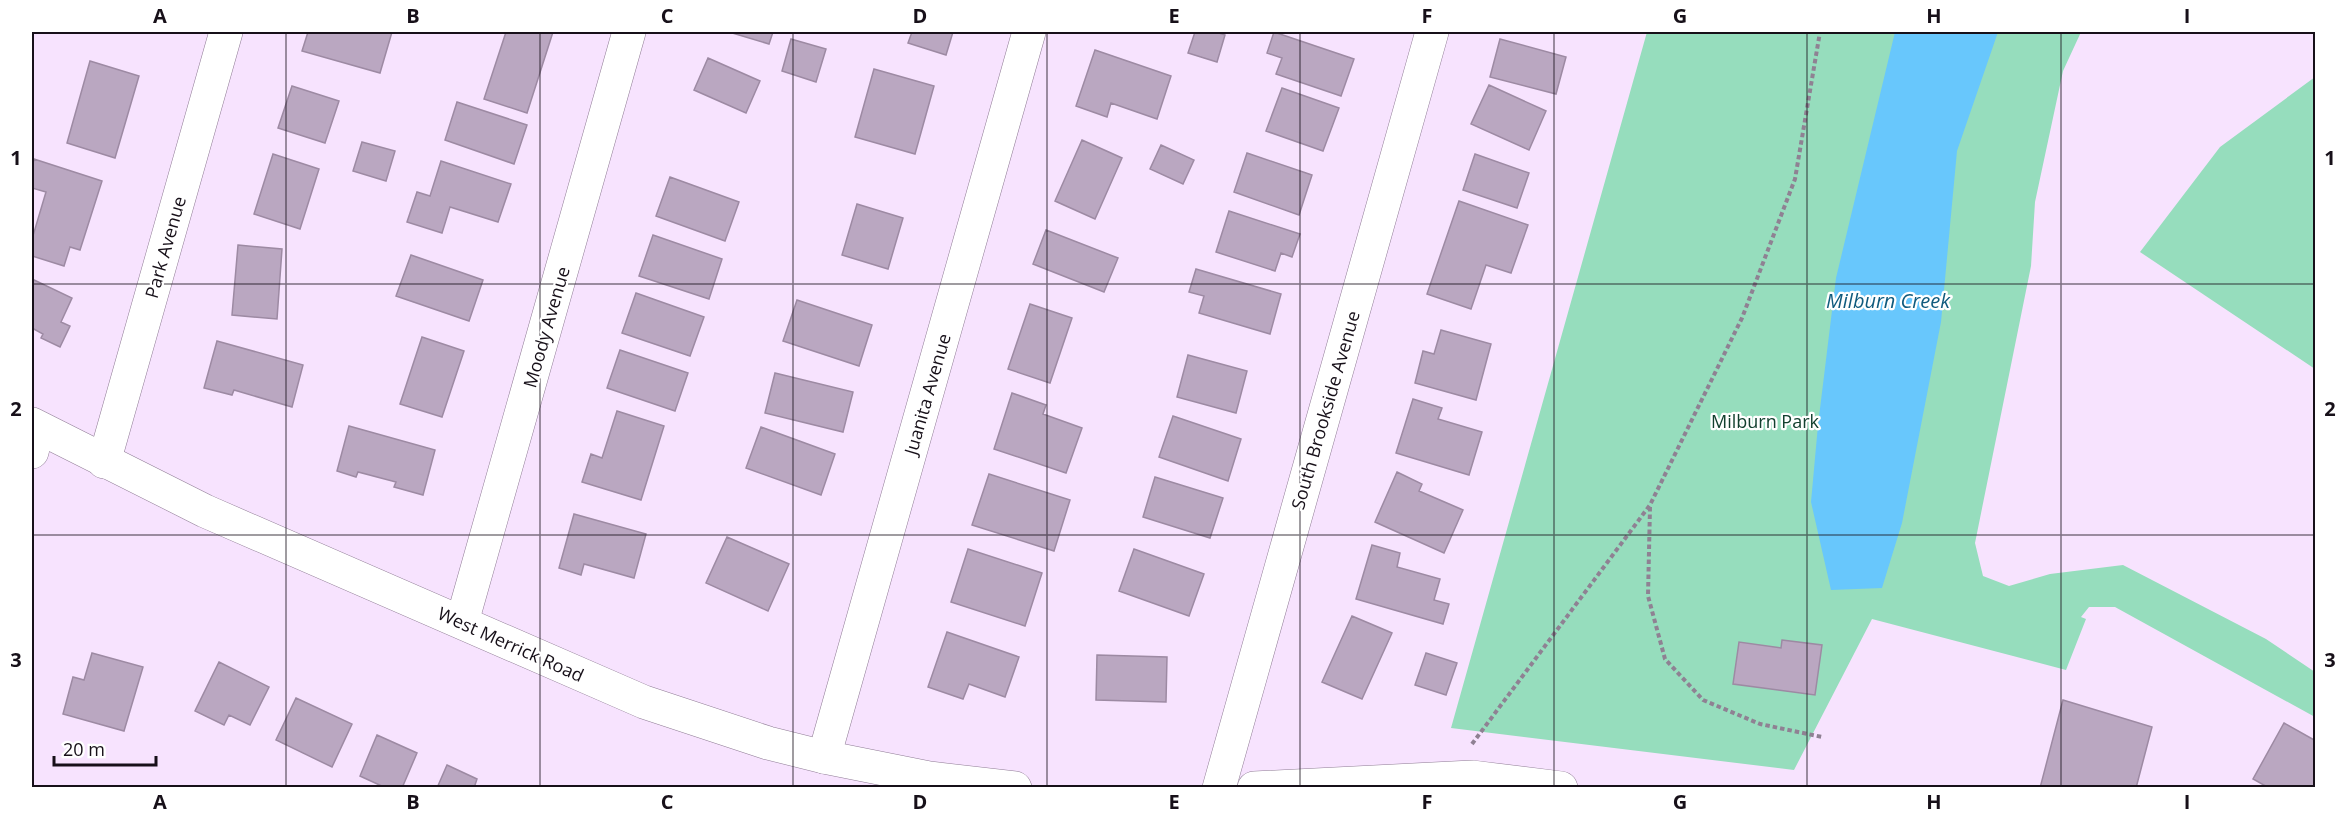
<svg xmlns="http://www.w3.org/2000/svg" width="2347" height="819" font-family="'Open Sans',sans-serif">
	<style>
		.green { fill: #96ddbd }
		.water { fill: #68c7fc }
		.building { fill: #baa7c1; stroke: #9d8aa3; stroke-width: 1.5 }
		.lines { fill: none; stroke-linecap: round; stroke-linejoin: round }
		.minor-casing { stroke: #907d96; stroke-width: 34 }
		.primary-casing { stroke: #907d96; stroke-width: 34 }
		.path { stroke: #8f8193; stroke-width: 4; stroke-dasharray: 4.5 3; stroke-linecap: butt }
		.minor { stroke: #fff; stroke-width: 33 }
		.primary { stroke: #fff; stroke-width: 33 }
		.grid { fill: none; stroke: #171019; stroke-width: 1.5; stroke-opacity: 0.55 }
		.labels { text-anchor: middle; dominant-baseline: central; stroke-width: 4.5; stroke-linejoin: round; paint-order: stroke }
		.street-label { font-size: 18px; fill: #171019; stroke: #fff }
		.park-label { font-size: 18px; fill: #12402f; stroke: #fff }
		.water-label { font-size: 20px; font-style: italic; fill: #105b7e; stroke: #fff }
		.neatline { fill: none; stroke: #171019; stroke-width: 2 }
		.grid-label { font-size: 20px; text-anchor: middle; font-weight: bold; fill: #171019 }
	</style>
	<rect width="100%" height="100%" fill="#f7e3fe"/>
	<path class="green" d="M 1647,32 L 2081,32 L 2063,71 L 2035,202 L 2031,266 L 1975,543 L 1983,576 L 2009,586 L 2050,574 L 2123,565 L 2266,639 L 2315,672 L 2315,717 L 2115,607 L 2089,607 L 2081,617 L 2086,619 L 2066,670 L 1872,619 L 1794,770 L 1451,728 Z
		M 2315,77 L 2315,369 L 2140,252 L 2220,147 Z"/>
	<path class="water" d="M 1895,32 L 1998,32 L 1957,151 L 1941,322 L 1902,523 L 1882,588 L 1831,590 L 1811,502 L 1818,425 L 1836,278 Z"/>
	<path class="building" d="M 308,32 L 392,32 L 380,73 L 302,51 Z
		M 506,32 L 553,32 L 527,113 L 484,99 Z
		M 729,32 L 773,32 L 769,44 Z
		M 912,32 L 953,32 L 946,55 L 908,43 Z
		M 1195,32 L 1216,32 L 1225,35 L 1217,62 L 1188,53 Z
		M 1274,32 L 1354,59 L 1341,96 L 1276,74 L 1282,58 L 1267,53 Z
		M 791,39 L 826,49 L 816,82 L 782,71 Z
		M 1500,39 L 1566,57 L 1556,94 L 1490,77 Z
		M 1095,50 L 1171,76 L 1157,119 L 1111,103 L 1107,117 L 1076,106 Z
		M 708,58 L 760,81 L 746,113 L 694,90 Z
		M 90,61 L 139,76 L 115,158 L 67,143 Z
		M 874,69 L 934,86 L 915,154 L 855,137 Z
		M 1489,85 L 1546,111 L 1529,150 L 1471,124 Z
		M 292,86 L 339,101 L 325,143 L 278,128 Z
		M 1282,88 L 1339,108 L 1323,151 L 1266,131 Z
		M 457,102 L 527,125 L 514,164 L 445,140 Z
		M 1082,140 L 1122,158 L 1095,219 L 1055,201 Z
		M 362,142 L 395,151 L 386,181 L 353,171 Z
		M 1161,145 L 1194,160 L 1183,184 L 1150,169 Z
		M 1247,153 L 1312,175 L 1299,215 L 1234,192 Z
		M 273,154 L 319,169 L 300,229 L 254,214 Z
		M 1475,154 L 1529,173 L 1517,208 L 1463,190 Z
		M 34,159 L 102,181 L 80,250 L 70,247 L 64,266 L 32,256 L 32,239 L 46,192 L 32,188 L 32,168 Z
		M 441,161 L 511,184 L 498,222 L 450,207 L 442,233 L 407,222 L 417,192 L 430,196 Z
		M 670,177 L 739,202 L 725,241 L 656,216 Z
		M 1459,201 L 1528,225 L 1511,273 L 1486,265 L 1471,309 L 1427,294 Z
		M 857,204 L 903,218 L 888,269 L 842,255 Z
		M 1229,211 L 1300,234 L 1292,257 L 1281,253 L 1275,271 L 1216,252 Z
		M 1046,230 L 1118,258 L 1104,292 L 1033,264 Z
		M 653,235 L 722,259 L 709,299 L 639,276 Z
		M 238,245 L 282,249 L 277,319 L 232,315 Z
		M 411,255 L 483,280 L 469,321 L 396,296 Z
		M 1196,269 L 1281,294 L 1270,334 L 1199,313 L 1204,296 L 1189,292 Z
		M 32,279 L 72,298 L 61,322 L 70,326 L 60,347 L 41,338 L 43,334 L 32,328 Z
		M 636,293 L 704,317 L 690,356 L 622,333 Z
		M 797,300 L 872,325 L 859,366 L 783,341 Z
		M 1030,304 L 1072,318 L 1050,383 L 1008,369 Z
		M 1441,330 L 1491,344 L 1476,400 L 1415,383 L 1423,351 L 1434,354 Z
		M 422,337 L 464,351 L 442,417 L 400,404 Z
		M 217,341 L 303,365 L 292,407 L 234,390 L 232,395 L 204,388 Z
		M 620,350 L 688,373 L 675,411 L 607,388 Z
		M 1188,355 L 1247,371 L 1236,413 L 1177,397 Z
		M 775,373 L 853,392 L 843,432 L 765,413 Z
		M 1012,393 L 1046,405 L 1043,414 L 1082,428 L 1066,473 L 994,449 Z
		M 1413,399 L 1442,408 L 1438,419 L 1482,432 L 1469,475 L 1396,453 Z
		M 617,411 L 664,426 L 641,500 L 582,482 L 591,454 L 602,458 Z
		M 1173,416 L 1241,439 L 1228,481 L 1159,457 Z
		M 349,426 L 435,450 L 423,495 L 394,487 L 396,482 L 358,472 L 356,477 L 337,471 Z
		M 761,427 L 835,454 L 821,495 L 746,468 Z
		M 1397,472 L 1422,484 L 1419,491 L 1463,510 L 1444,553 L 1375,522 Z
		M 989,474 L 1070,500 L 1054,551 L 972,525 Z
		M 1155,477 L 1223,498 L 1210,538 L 1143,517 Z
		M 574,514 L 646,534 L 634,578 L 584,564 L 581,575 L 559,568 Z
		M 727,537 L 789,564 L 768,611 L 706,583 Z
		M 1372,545 L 1400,553 L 1397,567 L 1440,579 L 1434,600 L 1449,604 L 1443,624 L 1356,599 Z
		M 968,549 L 1042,573 L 1025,626 L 951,602 Z
		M 1134,549 L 1204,574 L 1189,616 L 1119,591 Z
		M 1352,616 L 1392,633 L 1362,699 L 1322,682 Z
		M 947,632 L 1019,657 L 1005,697 L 969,684 L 963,699 L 928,687 Z
		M 1782,640 L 1822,645 L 1815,695 L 1733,684 L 1739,642 L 1781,648 Z
		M 92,653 L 143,667 L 124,731 L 63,714 L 73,677 L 84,680 Z
		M 1426,653 L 1457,663 L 1446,695 L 1415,685 Z
		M 1097,655 L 1167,657 L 1166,702 L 1096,700 Z
		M 219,662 L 269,687 L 250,725 L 229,715 L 224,725 L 195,711 Z
		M 296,698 L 352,724 L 332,767 L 276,740 Z
		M 2063,700 L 2152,727 L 2136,788 L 2040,788 Z
		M 2284,723 L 2316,741 L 2316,788 L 2269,788 L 2253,779 Z
		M 377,735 L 417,753 L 402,788 L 386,788 L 360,776 Z
		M 447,765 L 477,779 L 474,788 L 437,788 Z"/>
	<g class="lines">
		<g class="minor-casing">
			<path id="minor" d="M 32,452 L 38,428
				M 104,462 L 226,32
				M 462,622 L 629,32
				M 824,757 L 1029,32
				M 1219,788 L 1432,32"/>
		</g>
		<g class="primary-casing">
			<path id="primary" d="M 32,424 L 205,511 L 644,702 L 768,743 L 824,757 L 929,778 L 1015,788
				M 1254,788 L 1472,777 L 1561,788"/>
		</g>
		<path class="path" d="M 1650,507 L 1648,596 L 1665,659 L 1703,700 L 1760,724 L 1822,737
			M 1472,744 L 1650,505 L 1742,318 L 1795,179 L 1820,32"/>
		<use href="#minor" class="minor"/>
		<use href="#primary" class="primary"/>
	</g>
	<path class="grid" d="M 286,32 L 286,788M 540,32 L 540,788M 793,32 L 793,788M 1047,32 L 1047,788M 1300,32 L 1300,788M 1554,32 L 1554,788M 1807,32 L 1807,788M 2061,32 L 2061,788M 32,284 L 2316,284M 32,535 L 2316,535"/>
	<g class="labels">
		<g class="street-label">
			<text transform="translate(165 247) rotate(-74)">Park Avenue</text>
			<text transform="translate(546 327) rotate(-74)">Moody Avenue</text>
			<text transform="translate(927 394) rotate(-74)">Juanita Avenue</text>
			<text transform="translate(1325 410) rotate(-74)">South Brookside Avenue</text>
			<text transform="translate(511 644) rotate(24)">West Merrick Road</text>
		</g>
		<g class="park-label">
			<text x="1765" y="421">Milburn Park</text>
		</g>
		<g class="water-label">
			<text x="1888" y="300">Milburn Creek</text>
		</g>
	</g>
	<rect width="2347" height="819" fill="none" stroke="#ffffff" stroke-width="66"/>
	<path d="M54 756v9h102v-9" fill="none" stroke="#171019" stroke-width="3"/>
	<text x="63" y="756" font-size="18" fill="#171019" stroke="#ffffff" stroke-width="4.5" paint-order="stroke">20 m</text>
	<rect x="33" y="33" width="2281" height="753" class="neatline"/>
	<g class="grid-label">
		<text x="160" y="23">A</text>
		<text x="413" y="23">B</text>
		<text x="667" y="23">C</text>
		<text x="920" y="23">D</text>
		<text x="1174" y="23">E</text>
		<text x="1427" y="23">F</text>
		<text x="1680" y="23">G</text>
		<text x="1934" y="23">H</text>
		<text x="2187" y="23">I</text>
		<text x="16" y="165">1</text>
		<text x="2330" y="165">1</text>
		<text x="16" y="416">2</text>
		<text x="2330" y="416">2</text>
		<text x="16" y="667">3</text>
		<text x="2330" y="667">3</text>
		<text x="160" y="809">A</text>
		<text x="413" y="809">B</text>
		<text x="667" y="809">C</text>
		<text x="920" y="809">D</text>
		<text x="1174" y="809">E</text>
		<text x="1427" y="809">F</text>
		<text x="1680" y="809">G</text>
		<text x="1934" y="809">H</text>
		<text x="2187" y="809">I</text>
	</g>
</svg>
